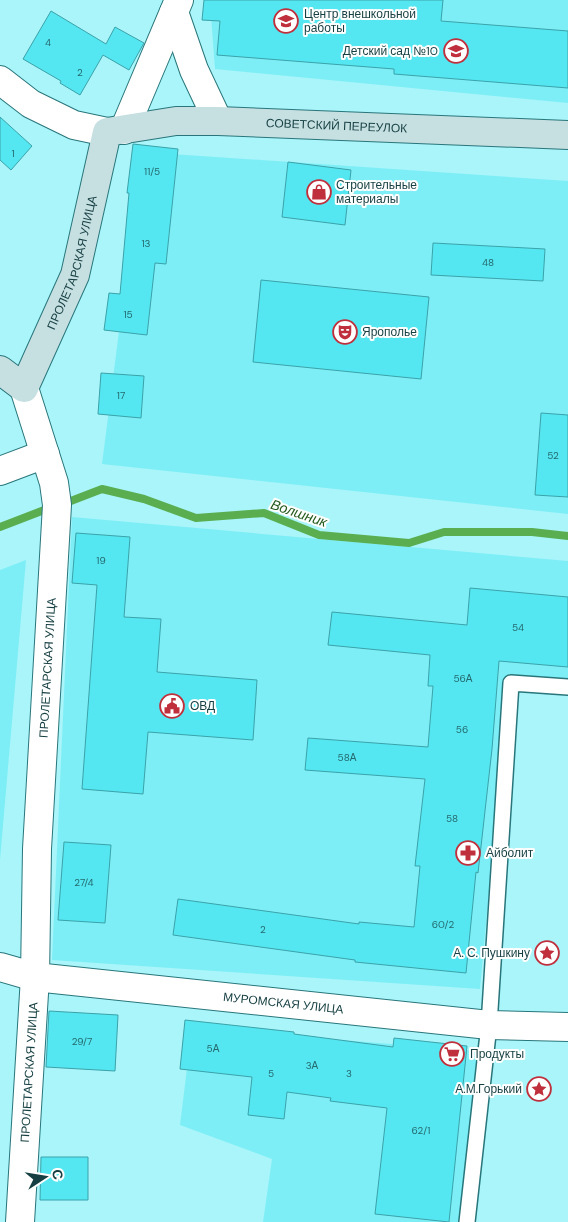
<svg xmlns="http://www.w3.org/2000/svg" width="568" height="1222" font-family="'DM Sans',sans-serif">
	<style>
		.built { fill: #7eeef6 }
		.lines { fill: none; stroke-linecap: round; stroke-linejoin: round }
		.stream { stroke: #5bae50; stroke-width: 8 }
		.building { fill: #55e7f1; stroke: #3ba2a9 }
		.lane-casing { stroke: #28767b; stroke-width: 18 }
		.street-casing { stroke: #28767b; stroke-width: 30 }
		.secondary-casing { stroke: #28767b; stroke-width: 30 }
		.lane { stroke: #fff; stroke-width: 15 }
		.street { stroke: #fff; stroke-width: 28 }
		.secondary { stroke: #c6dfe1; stroke-width: 28 }
		.labels { text-anchor: middle; dominant-baseline: central; stroke-width: 4; stroke-linejoin: round; paint-order: stroke }
		.number-label { font-size: 10px; fill: #25696e }
		.poi-label { font-size: 12px; fill: #153f42; stroke: #fff; text-anchor: start }
		.street-label { font-size: 12px; fill: #153f42; stroke: #fff }
		.water-label { font-size: 14px; font-style: italic; fill: #245b1d; stroke: #fff }
	</style>
	<rect width="100%" height="100%" fill="#a9f5fa"/>
	<path class="built" d="M 217,0 L 568,0 L 568,103 L 215,69 L 211,16 Z
		M 142,152 L 568,181 L 568,514 L 102,464 Z
		M 72,517 L 568,561 L 568,679 L 509,674 L 480,989 L 52,960 Z
		M 26,560 L 0,860 L 0,570 Z
		M 192,1028 L 479,1051 L 468,1222 L 263,1222 L 272,1159 L 180,1125 Z"/>
	<g class="lines">
		<path class="stream" d="M 63,504 L 102,489 L 144,499 L 196,518 L 264,513 L 319,535 L 409,543 L 444,532 L 532,532 L 568,536
			M 0,527 L 52,507"/>
	</g>
	<path class="building" d="M 204,0 L 443,0 L 441,21 L 568,31 L 568,88 L 394,74 L 394,69 L 217,55 L 220,21 L 202,20 Z
		M 51,11 L 106,44 L 115,27 L 144,43 L 129,70 L 103,55 L 80,95 L 60,83 L 61,81 L 23,59 Z
		M 0,117 L 32,146 L 11,170 L 0,160 Z
		M 133,144 L 178,149 L 166,264 L 155,263 L 147,335 L 104,330 L 109,293 L 120,294 L 129,193 L 127,193 Z
		M 288,162 L 351,170 L 345,225 L 282,217 Z
		M 433,243 L 545,249 L 543,281 L 431,275 Z
		M 261,280 L 429,297 L 421,379 L 253,362 Z
		M 101,373 L 144,376 L 141,418 L 98,414 Z
		M 541,413 L 568,415 L 568,497 L 535,495 Z
		M 76,533 L 130,537 L 124,617 L 161,619 L 157,672 L 257,680 L 253,740 L 148,732 L 143,794 L 82,789 L 97,585 L 72,583 Z
		M 470,588 L 568,597 L 568,667 L 499,661 L 492,749 L 478,873 L 476,872 L 466,973 L 355,962 L 355,960 L 173,935 L 178,899 L 359,924 L 359,922 L 414,927 L 420,866 L 415,866 L 425,779 L 305,770 L 308,738 L 428,747 L 433,686 L 428,686 L 430,655 L 328,645 L 332,612 L 467,625 Z
		M 64,842 L 111,845 L 105,923 L 58,920 Z
		M 49,1011 L 118,1015 L 115,1071 L 46,1067 Z
		M 185,1020 L 294,1032 L 294,1034 L 332,1039 L 393,1047 L 394,1038 L 467,1046 L 449,1222 L 375,1214 L 387,1108 L 330,1101 L 331,1098 L 287,1092 L 284,1119 L 248,1115 L 252,1077 L 180,1069 Z
		M 41,1157 L 88,1157 L 88,1200 L 40,1200 Z"/>
	<g class="lines">
		<g class="lane-casing">
			<path id="lane" d="M 467,1222 L 489,1025 L 511,683 L 568,687"/>
		</g>
		<g class="street-casing">
			<g id="street">
				<path d="M 174,12 L 194,70 L 218,121"/>
				<path d="M 0,80 L 31,104 L 74,125 L 107,132"/>
				<path d="M 124,130 L 179,0"/>
				<path d="M 0,471 L 45,454"/>
				<path id="s1" d="M 0,967 L 35,977 L 489,1025 L 568,1027"/>
				<path id="s2" d="M 20,1222 L 35,977 L 37,849 L 57,505 L 54,483 L 24,388"/>
			</g>
		</g>
		<g class="secondary-casing">
			<g id="secondary">
				<path id="s3" d="M 0,370 L 24,388 L 75,275 L 107,132 L 176,121 L 218,121 L 568,135"/>
			</g>
		</g>
		<use href="#lane" class="lane"/>
		<use href="#street" class="street"/>
		<use href="#secondary" class="secondary"/>
	</g>
	<defs>
		<g id="school-ring" transform="scale(1.25)"><circle r="9.5" fill="#fff" stroke="#bf2f3c" stroke-width="1.5"/><path d="M0-5L7-2L0 1L-7-2ZM-4 1L0 2.5L4 1V4Q0 6-4 4Z" fill="#bf2f3c"/></g>
		<g id="shop-ring" transform="scale(1.25)"><circle r="9.5" fill="#fff" stroke="#bf2f3c" stroke-width="1.5"/><path d="M-5-2.5h2.3a2.7 3.5 0 0 1 5.4 0H5L5.5 6h-11ZM-1.5-2.5h3a1.5 2.3 0 0 0-3 0Z" fill="#bf2f3c"/></g>
		<g id="theatre-ring" transform="scale(1.25)"><circle r="9.5" fill="#fff" stroke="#bf2f3c" stroke-width="1.5"/><path d="M-5-5.5Q0-4 5-5.5V0Q5 5 0 6Q-5 5-5 0ZM-3.3-2.5H-1v1.5H-3.3ZM1-2.5H3.3v1.5H1ZM-2.8 1Q0 5.5 2.8 1Z" fill="#bf2f3c"/></g>
		<g id="civic-ring" transform="scale(1.25)"><circle r="9.5" fill="#fff" stroke="#bf2f3c" stroke-width="1.5"/><path d="M-.6-6.5H3V-4.5H.6V-3L4-1V1h2V6H-6V1h2V-1L-.6-3ZM-1.2 2.5V6h2.4V2.5Z" fill="#bf2f3c"/></g>
		<g id="pharmacy-ring" transform="scale(1.25)"><circle r="9.5" fill="#fff" stroke="#bf2f3c" stroke-width="1.5"/><path d="M-2-6h4v4h4v4h-4v4h-4v-4h-4v-4h4Z" fill="#bf2f3c"/></g>
		<g id="sight-ring" transform="scale(1.25)"><circle r="9.5" fill="#fff" stroke="#bf2f3c" stroke-width="1.5"/><path d="M0-6L1.8-2.2L6-1.7L2.9 1.2L3.7 5.4L0 3.3L-3.7 5.4L-2.9 1.2L-6-1.7L-1.8-2.2Z" fill="#bf2f3c"/></g>
		<g id="supermarket-ring" transform="scale(1.25)"><circle r="9.5" fill="#fff" stroke="#bf2f3c" stroke-width="1.5"/><path d="M-6-5.5h2.5l.6 2H6L4.5 2H-2.5L-4.4-4H-6ZM-1.5 3.2a1.3 1.3 0 1 0 .1 0ZM3 3.2a1.3 1.3 0 1 0 .1 0Z" fill="#bf2f3c"/></g>
	</defs>
	<g fill-rule="evenodd">
		<use href="#school-ring" x="286" y="21"/>
		<use href="#school-ring" x="456" y="51"/>
		<use href="#shop-ring" x="319" y="192"/>
		<use href="#theatre-ring" x="345" y="332"/>
		<use href="#civic-ring" x="172" y="706"/>
		<use href="#pharmacy-ring" x="468" y="853"/>
		<use href="#sight-ring" x="547" y="953"/>
		<use href="#supermarket-ring" x="452" y="1054"/>
		<use href="#sight-ring" x="539" y="1089"/>
	</g>
	<g class="labels">
		<g class="number-label">
			<text x="48" y="42">4</text>
			<text x="80" y="72">2</text>
			<text x="13" y="153">1</text>
			<text x="152" y="171">11/5</text>
			<text x="146" y="243">13</text>
			<text x="488" y="262">48</text>
			<text x="128" y="314">15</text>
			<text x="121" y="395">17</text>
			<text x="553" y="455">52</text>
			<text x="101" y="560">19</text>
			<text x="518" y="627">54</text>
			<text x="463" y="678">56А</text>
			<text x="462" y="729">56</text>
			<text x="347" y="757">58А</text>
			<text x="452" y="818">58</text>
			<text x="84" y="882">27/4</text>
			<text x="443" y="924">60/2</text>
			<text x="263" y="929">2</text>
			<text x="82" y="1041">29/7</text>
			<text x="213" y="1048">5А</text>
			<text x="312" y="1065">3А</text>
			<text x="271" y="1073">5</text>
			<text x="349" y="1073">3</text>
			<text x="421" y="1130">62/1</text>
		</g>
		<g class="poi-label">
			<text x="304" y="14">Центр внешкольной<tspan x="304" dy="14">работы</tspan></text>
			<text x="438" y="51" text-anchor="end">Детский сад №10</text>
			<text x="336" y="185">Строительные<tspan x="336" dy="14">материалы</tspan></text>
			<text x="362" y="332">Ярополье</text>
			<text x="190" y="706">ОВД</text>
			<text x="486" y="853">Айболит</text>
			<text x="530" y="953" text-anchor="end">А. С. Пушкину</text>
			<text x="470" y="1054">Продукты</text>
			<text x="522" y="1089" text-anchor="end">А.М.Горький</text>
		</g>
		<g class="street-label">
			<text stroke="none"><textPath href="#s3" startOffset="531">СОВЕТСКИЙ ПЕРЕУЛОК</textPath></text>
			<text stroke="none"><textPath href="#s3" startOffset="165">ПРОЛЕТАРСКАЯ УЛИЦА</textPath></text>
			<text stroke="none"><textPath href="#s2" startOffset="555">ПРОЛЕТАРСКАЯ УЛИЦА</textPath></text>
			<text stroke="none"><textPath href="#s1" startOffset="286">МУРОМСКАЯ УЛИЦА</textPath></text>
			<text stroke="none"><textPath href="#s2" startOffset="150">ПРОЛЕТАРСКАЯ УЛИЦА</textPath></text>
		</g>
		<g class="water-label">
			<text transform="translate(299 513) rotate(19)">Волшник</text>
		</g>
	</g>
	<g transform="translate(45 1177) rotate(78)" stroke="#ffffff" stroke-width="4" paint-order="stroke">
	<path d="M0-4L9 19L0 12L-9 19Z" fill="#153f42"/>
	<text y="-8" font-size="14" font-weight="bold" text-anchor="middle" fill="#153f42">С</text>
	</g>
</svg>
